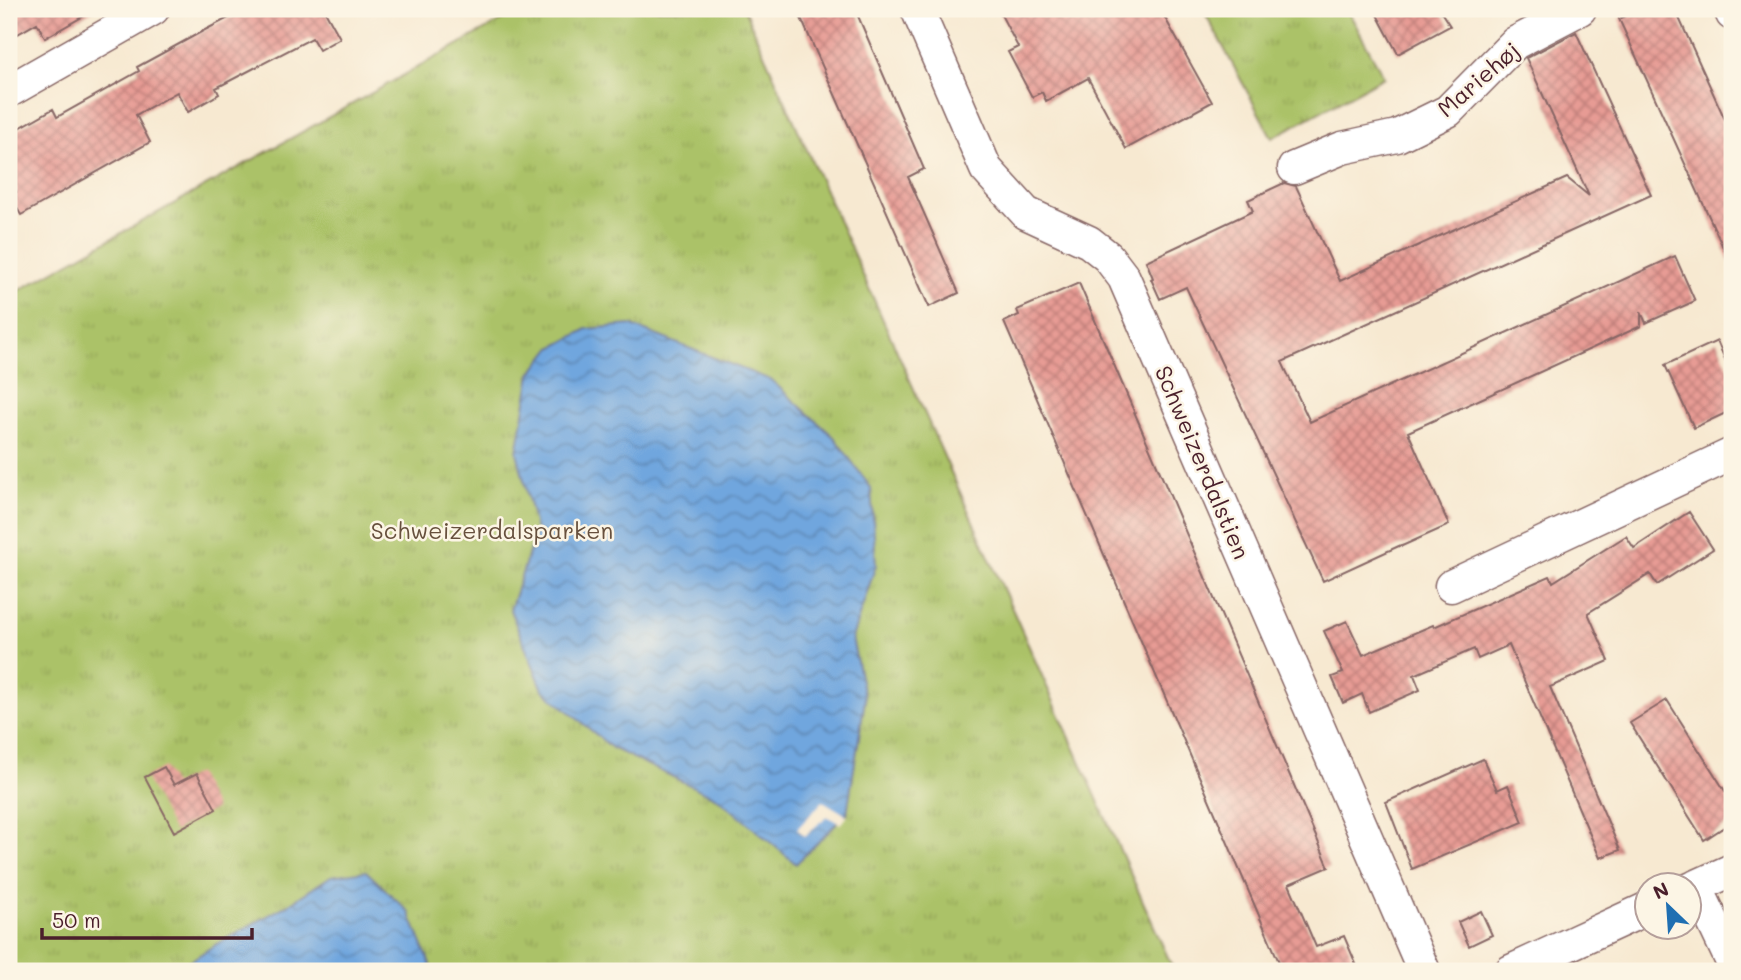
<svg xmlns="http://www.w3.org/2000/svg" width="1741" height="980" font-family="Mali,sans-serif">
	<style>
		.park { fill: url(#park-tufts); stroke: #7a7049; stroke-width: 2 }
		.water { fill: url(#water-waves); stroke: #5d6284; stroke-width: 2 }
		.pier { fill: #f7e9d1 }
		.building { fill: url(#building-cross-hatch) }
		.lines { fill: none; stroke-linecap: round; stroke-linejoin: round }
		.minor-casing { stroke: #876665; stroke-width: 35 }
		.minor { stroke: #fff; stroke-width: 32 }
		.labels { text-anchor: middle; dominant-baseline: central; stroke-width: 5; stroke-linejoin: round; paint-order: stroke }
		.street-label { font-size: 23px; fill: #4a1f2b; stroke: #fcf5e5 }
		.park-label { font-size: 23px; fill: #67503d; stroke: #fcf5e5 }
	</style>
	<defs>
		<pattern id="park-tufts" width="24" height="20" patternUnits="userSpaceOnUse" patternTransform="scale(1.75)"><rect width="24" height="20" fill="#abc267"/><path d="M3 7l-1-3M5 7V3M7 7l1-3M15 17l-1-3M17 17v-4M19 17l1-3" fill="none" stroke="#95a65a"/></pattern>
		<pattern id="water-waves" width="16" height="10" patternUnits="userSpaceOnUse" patternTransform="scale(1.75)"><rect width="16" height="10" fill="#70a6de"/><path d="M0 5q4-4 8 0t8 0" fill="none" stroke="#5e87b4"/></pattern>
		<pattern id="building-cross-hatch" width="8" height="8" patternUnits="userSpaceOnUse" patternTransform="scale(1.75)"><rect width="8" height="8" fill="#e79b94"/><path d="M0 0l8 8M0 8l8-8" fill="none" stroke="#bd7e79"/></pattern>
	</defs>
	<rect width="100%" height="100%" fill="#fcf5e5"/>
	<filter id="ink" filterUnits="userSpaceOnUse"><feTurbulence type="fractalNoise" baseFrequency=".0143" numOctaves="2"/><feDisplacementMap in="SourceGraphic" scale="14" xChannelSelector="R" yChannelSelector="G"/><feConvolveMatrix kernelMatrix="1 2 1 2 8 2 1 2 1" color-interpolation-filters="sRGB"/></filter>
	<filter id="wash" filterUnits="userSpaceOnUse"><feTurbulence type="fractalNoise" baseFrequency=".00686" numOctaves="4" result="noise"/><feDisplacementMap in="SourceGraphic" scale="28" xChannelSelector="R" yChannelSelector="G"/><feGaussianBlur stdDeviation="1.57" result="paint"/><feColorMatrix in="noise" values="0 0 0 0 0 0 0 0 0 0 0 0 0 0 0 0 0 1.4 0 .05"/><feComposite in="paint" operator="in"/></filter>
	<g filter="url(#wash)">
		<rect width="100%" height="100%" fill="#f7e9d1"/>
		<path class="park" d="M 522,9 L 744,9 L 1174,971 L 9,971 L 9,296 Z
			M 1203,9 L 1347,9 L 1384,77 L 1272,138 Z"/>
		<path class="water" d="M 630,325 L 771,380 L 834,437 L 871,488 L 876,565 L 852,638 L 865,700 L 847,813 L 796,864 L 719,799 L 612,748 L 543,690 L 510,610 L 536,531 L 517,452 L 531,374 L 550,349 L 587,329 Z
			M 366,871 L 409,912 L 433,971 L 175,971 L 213,946 L 289,904 L 331,876 Z"/>
		<path class="pier" d="M 823,801 L 848,816 L 840,824 L 827,816 L 805,836 L 797,829 Z"/>
		<g id="blocks">
			<path class="building" d="M 9,9 L 96,9 L 45,38 L 37,23 L 9,39 Z
				M 254,9 L 324,9 L 340,38 L 319,50 L 312,38 L 216,88 L 219,94 L 188,112 L 177,92 L 136,115 L 150,142 L 21,215 L 10,196 L 16,192 L 9,179 L 9,134 L 53,109 L 57,117 L 139,71 L 137,67 L 203,31 L 242,11 L 244,14 Z
				M 797,9 L 855,9 L 924,169 L 908,177 L 959,293 L 929,307 Z
				M 998,9 L 1160,9 L 1212,102 L 1126,149 L 1088,78 L 1046,101 L 1042,92 L 1032,97 L 1008,52 L 1018,47 Z
				M 1374,9 L 1439,9 L 1450,26 L 1398,54 Z
				M 1641,9 L 1675,9 L 1732,135 L 1732,267 L 1619,19 Z
				M 1576,32 L 1651,195 L 1282,362 L 1310,422 L 1675,256 L 1695,301 L 1646,323 L 1641,312 L 1641,326 L 1408,432 L 1449,525 L 1402,546 L 1401,545 L 1323,581 L 1186,287 L 1160,299 L 1151,279 L 1153,278 L 1146,261 L 1253,211 L 1248,200 L 1284,183 L 1296,186 L 1340,281 L 1567,178 L 1589,196 L 1526,58 Z
				M 1079,283 L 1329,867 L 1289,884 L 1316,947 L 1344,936 L 1359,971 L 1259,971 L 1279,962 L 1004,322 L 1019,315 L 1017,310 Z
				M 1717,341 L 1732,375 L 1732,410 L 1694,428 L 1665,365 Z
				M 1689,512 L 1713,549 L 1657,585 L 1650,574 L 1588,613 L 1609,661 L 1550,687 L 1620,850 L 1600,858 L 1509,645 L 1478,659 L 1474,649 L 1414,675 L 1420,690 L 1369,712 L 1362,694 L 1343,703 L 1332,677 L 1343,673 L 1324,631 L 1347,621 L 1363,655 L 1433,625 L 1434,627 L 1550,576 L 1553,582 L 1626,536 L 1634,548 Z
				M 1667,700 L 1732,802 L 1732,822 L 1704,840 L 1630,723 Z
				M 1483,759 L 1497,790 L 1508,785 L 1523,822 L 1412,869 L 1386,802 Z
				M 164,767 L 174,785 L 197,773 L 216,809 L 174,832 L 145,777 Z
				M 1481,911 L 1492,935 L 1469,946 L 1458,922 Z"/>
		</g>
	</g>
	<g filter="url(#ink)">
		<use href="#blocks" fill-opacity="0" stroke="#876665" stroke-width="2"/>
		<g class="lines">
			<g class="minor-casing">
				<path id="minor" d="M 917,9 L 986,169 L 1026,213 L 1089,242 L 1108,257 L 1124,278 L 1424,971
					M 1730,9 L 1732,14
					M 9,91 L 153,9
					M 1294,168 L 1342,148 L 1397,136 L 1448,111 L 1515,43 L 1580,9
					M 1451,586 L 1732,454
					M 1696,886 L 1732,962
					M 1688,890 L 1732,870
					M 1511,971 L 1646,909"/>
			</g>
			<use href="#minor" class="minor"/>
		</g>
	</g>
	<g class="labels">
		<g class="street-label">
			<text transform="translate(1478 79) rotate(-41)">Mariehøj</text>
			<text transform="translate(1203 462) rotate(67)">Schweizerdalstien</text>
		</g>
		<g class="park-label">
			<text x="492" y="530">Schweizerdalsparken</text>
		</g>
	</g>
	<rect width="1741" height="980" fill="none" stroke="#fcf5e5" stroke-width="35"/>
	<g transform="translate(1668 906) rotate(335)"><circle r="33" fill="#fcf5e5" stroke="#b59f9b" stroke-width="2"/>
	<path d="M0-5L12 26L0 18L-12 26Z" fill="#1f6fb2"/>
	<text y="-10" font-size="19" font-weight="bold" text-anchor="middle" fill="#4a1f2b">N</text>
	</g>
	<path d="M42 928v10h210v-10" fill="none" stroke="#4a1f2b" stroke-width="3.5"/>
	<text x="52" y="928" font-size="21" fill="#4a1f2b" stroke="#fcf5e5" stroke-width="5" paint-order="stroke">50 m</text>
</svg>
